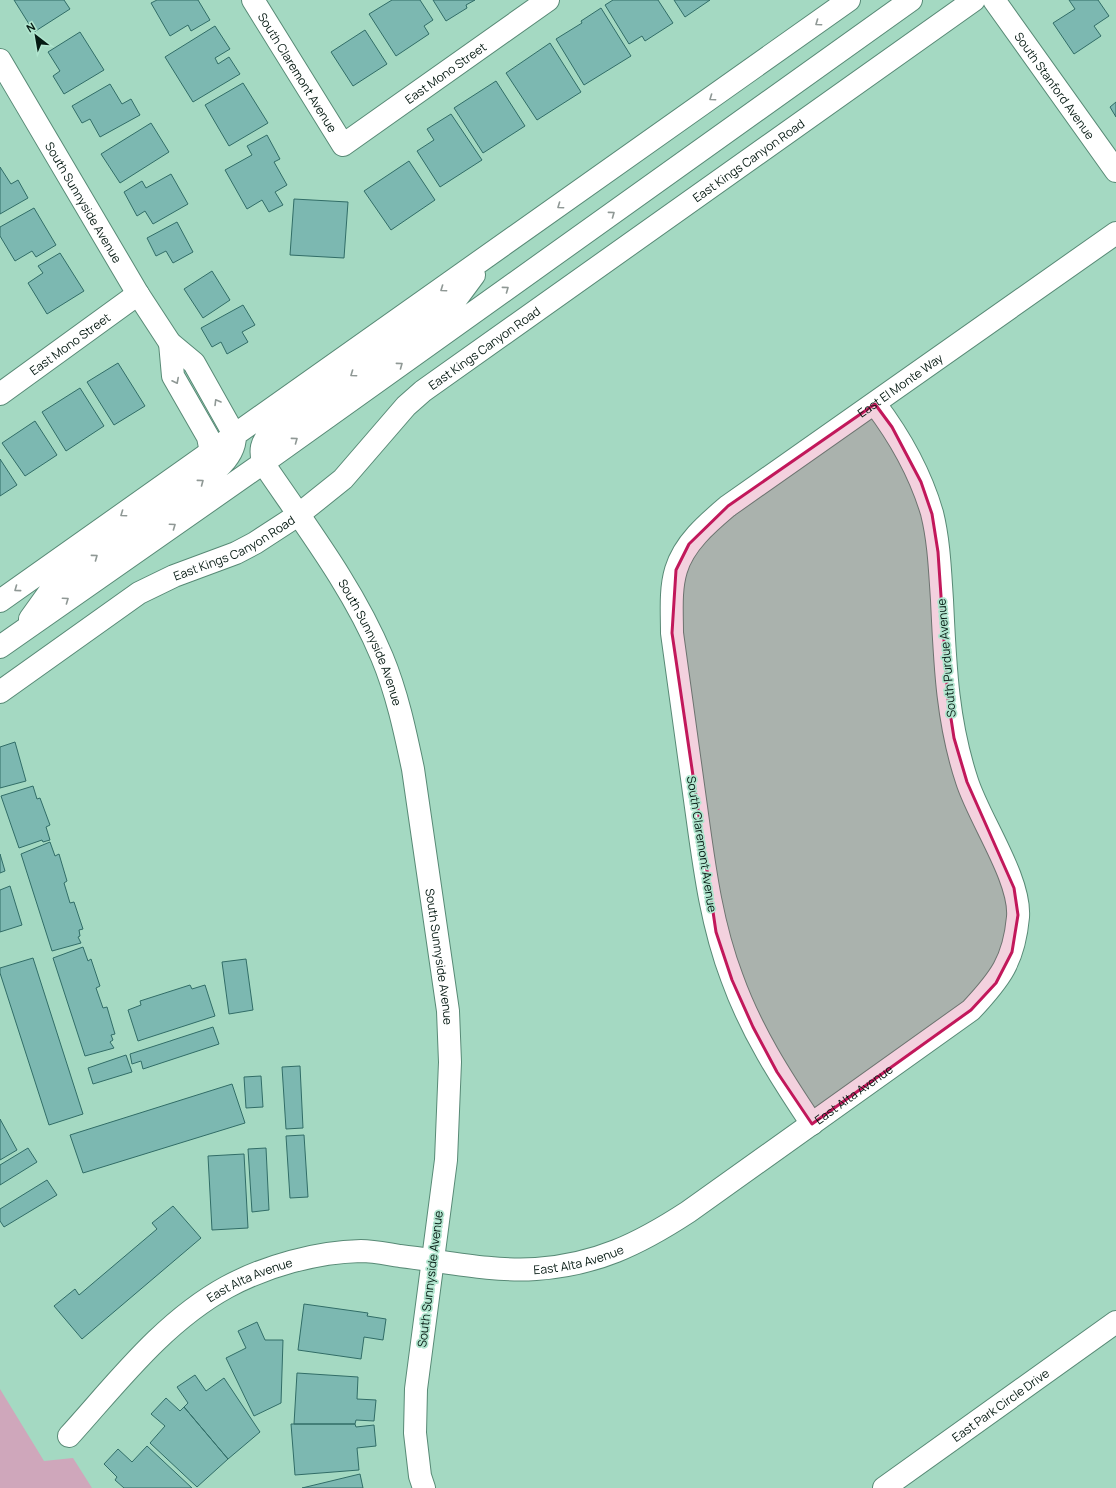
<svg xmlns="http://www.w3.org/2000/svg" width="1116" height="1488" font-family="Manrope,sans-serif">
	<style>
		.green { fill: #cfa7bb }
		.building { fill: #7cb8b1; stroke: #316d67 }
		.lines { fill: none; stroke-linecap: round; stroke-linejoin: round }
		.minor-casing { stroke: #588a76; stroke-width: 24 }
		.major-casing { stroke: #588a76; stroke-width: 24 }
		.minor { stroke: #fff; stroke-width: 22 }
		.major { stroke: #fff; stroke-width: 22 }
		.oneway { stroke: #8f9895 }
		.marked { fill: #c2185b; fill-opacity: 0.2; stroke: #c2185b; stroke-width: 3; stroke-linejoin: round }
		.labels { text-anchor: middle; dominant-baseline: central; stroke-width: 3.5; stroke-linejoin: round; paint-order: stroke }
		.street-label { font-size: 12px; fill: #061a13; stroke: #b1e6cf }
	</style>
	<rect width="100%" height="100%" fill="#a4d9c2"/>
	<path class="green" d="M 0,1389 L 44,1461 L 73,1458 L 92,1488 L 0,1488 Z"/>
	<path class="building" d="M 14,0 L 64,0 L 70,9 L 34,32 Z
		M 157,0 L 198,0 L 210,20 L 191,31 L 188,25 L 170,36 L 151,3 Z
		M 392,0 L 420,0 L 433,20 L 424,26 L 429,34 L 396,56 L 369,14 Z
		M 433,0 L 475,0 L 466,5 L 467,8 L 446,21 Z
		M 613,0 L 658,0 L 673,23 L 645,41 L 642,36 L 629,44 L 605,5 Z
		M 674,0 L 710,0 L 685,17 Z
		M 1069,0 L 1098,0 L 1109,16 L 1094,26 L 1101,36 L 1074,54 L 1053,23 L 1075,9 Z
		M 601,8 L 631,56 L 584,85 L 556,39 L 582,23 L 581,21 Z
		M 215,26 L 230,49 L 215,58 L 218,64 L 229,57 L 240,74 L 193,102 L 165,57 Z
		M 365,30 L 387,64 L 353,86 L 331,52 Z
		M 80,32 L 104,70 L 64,94 L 53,76 L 60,71 L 48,52 Z
		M 550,43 L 581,92 L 537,120 L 506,73 Z
		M 496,81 L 525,126 L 483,153 L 454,108 Z
		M 243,83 L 268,123 L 229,146 L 205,105 Z
		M 110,84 L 122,104 L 131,99 L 140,115 L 100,137 L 90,119 L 82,123 L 72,106 Z
		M 1116,102 L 1116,117 L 1110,107 Z
		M 451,114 L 482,160 L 440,187 L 417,151 L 434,140 L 427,129 Z
		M 151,123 L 169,152 L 120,183 L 101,154 Z
		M 267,135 L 280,159 L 274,162 L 287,185 L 275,192 L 283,205 L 269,212 L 262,200 L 247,209 L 225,170 L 252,155 L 247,146 Z
		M 409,161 L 435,200 L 391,230 L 364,191 Z
		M 0,167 L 11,184 L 18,180 L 28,198 L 0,214 Z
		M 171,174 L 188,204 L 153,224 L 145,211 L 137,216 L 124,192 L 142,181 L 146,188 Z
		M 294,199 L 348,202 L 344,258 L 290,255 Z
		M 34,208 L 56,245 L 36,257 L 32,251 L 15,261 L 0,236 L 0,227 Z
		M 177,222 L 193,252 L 173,263 L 166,251 L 156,256 L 147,238 Z
		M 60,253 L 84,291 L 47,314 L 28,283 L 43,273 L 38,266 Z
		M 212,271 L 230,300 L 203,318 L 184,289 Z
		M 243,305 L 255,325 L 242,332 L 248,342 L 227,354 L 221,342 L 212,347 L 201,328 Z
		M 118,363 L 145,406 L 114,425 L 87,382 Z
		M 80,388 L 104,426 L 66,451 L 42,412 Z
		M 35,421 L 57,455 L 25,476 L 2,443 Z
		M 0,459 L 17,485 L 0,496 Z
		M 15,742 L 26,781 L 0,788 L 0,747 Z
		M 33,786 L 37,799 L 40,798 L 50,825 L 46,827 L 50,840 L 43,842 L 42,840 L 19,848 L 1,796 Z
		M 50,842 L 55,856 L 59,854 L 67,881 L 64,883 L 70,903 L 74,902 L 83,929 L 79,930 L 80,936 L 78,937 L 81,943 L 52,951 L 21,854 Z
		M 0,854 L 5,871 L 0,873 Z
		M 10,886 L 22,925 L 0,932 L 0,890 Z
		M 83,947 L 88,961 L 91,959 L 100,986 L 96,988 L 103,1008 L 107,1007 L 115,1034 L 111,1035 L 113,1040 L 110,1042 L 114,1048 L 85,1056 L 53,958 Z
		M 33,958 L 83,1114 L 49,1125 L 0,973 L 0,968 Z
		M 246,959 L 253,1010 L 229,1014 L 222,962 Z
		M 190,985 L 192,989 L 205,985 L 215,1016 L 138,1041 L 128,1010 L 141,1005 L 140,1001 Z
		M 213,1027 L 219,1044 L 143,1069 L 141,1061 L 132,1064 L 130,1054 Z
		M 126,1055 L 132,1072 L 93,1084 L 88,1068 Z
		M 300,1066 L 303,1128 L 286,1129 L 282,1067 Z
		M 261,1076 L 263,1107 L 246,1108 L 244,1077 Z
		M 232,1084 L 245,1123 L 83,1173 L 70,1135 Z
		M 0,1119 L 17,1150 L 0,1160 Z
		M 304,1135 L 308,1197 L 290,1198 L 286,1136 Z
		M 28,1148 L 37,1162 L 0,1185 L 0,1165 Z
		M 266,1148 L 269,1210 L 252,1212 L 248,1149 Z
		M 244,1154 L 248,1228 L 212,1230 L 208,1156 Z
		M 47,1180 L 57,1195 L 4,1227 L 0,1221 L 0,1209 Z
		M 173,1206 L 201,1238 L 82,1339 L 54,1306 L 75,1289 L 79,1295 L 157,1229 L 152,1223 Z
		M 304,1304 L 368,1313 L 367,1316 L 386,1319 L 383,1340 L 364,1337 L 361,1359 L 298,1350 Z
		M 257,1322 L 265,1340 L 283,1340 L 281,1403 L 254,1416 L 226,1358 L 246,1348 L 238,1331 Z
		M 297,1373 L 358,1377 L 357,1399 L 376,1400 L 374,1421 L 356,1420 L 355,1424 L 294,1424 Z
		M 195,1375 L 206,1391 L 224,1378 L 260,1432 L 228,1459 L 184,1407 L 188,1403 L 177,1387 Z
		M 166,1398 L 180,1411 L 184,1407 L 228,1459 L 197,1487 L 150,1443 L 165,1426 L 151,1414 Z
		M 291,1424 L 355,1424 L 356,1427 L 374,1425 L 376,1446 L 357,1448 L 359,1470 L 295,1475 Z
		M 147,1446 L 192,1488 L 124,1488 L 115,1480 L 117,1477 L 104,1464 L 118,1449 L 132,1462 Z
		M 360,1474 L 363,1488 L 302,1488 Z"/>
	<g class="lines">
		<g class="minor-casing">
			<g id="minor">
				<path id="s1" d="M 253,0 L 343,145 L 548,0"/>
				<path id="s2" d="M 994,0 L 1116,171"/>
				<path id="s3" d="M 0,60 L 138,294 L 170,343 L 194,363 L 235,436"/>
				<path d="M 170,343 L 173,376 L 208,437 L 211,452"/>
				<path id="s4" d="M 0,394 L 138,294"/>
				<path id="s5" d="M 263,463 C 305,525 353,587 382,657 C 397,693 405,731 413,769 L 448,1011 L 450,1062 L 446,1160 L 416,1389 L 415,1433 L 420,1476 L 424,1488"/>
				<path id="s6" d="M 0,692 L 139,593 L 174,576 L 236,553 L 255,543 L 298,515 L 343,479 L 406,406 L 423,391 L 974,0"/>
				<path id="s7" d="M 812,1124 C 781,1078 751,1031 732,978 C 711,923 704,865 696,807 C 688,749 680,691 672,633 C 672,612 670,590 676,570 C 684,543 708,523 728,506 L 1116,233"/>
				<path id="s8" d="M 69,1436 C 117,1383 163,1322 227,1287 C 266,1266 316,1252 361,1251 C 374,1251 387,1254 400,1256 C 444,1261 491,1272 536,1269 C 596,1265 639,1244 688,1212 L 971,1010 C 1000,979 1014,961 1018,917 C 1021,879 979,819 967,781 C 947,721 945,663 942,600 C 940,571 939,541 932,513 C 920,472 900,437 875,404"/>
				<path id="s9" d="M 884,1488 L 1116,1322"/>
			</g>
		</g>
		<g class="major-casing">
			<path id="major" d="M 263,463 C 260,450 261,443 270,433 L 454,302 L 474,275
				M 0,601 L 849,0
				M 30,619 L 53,587 L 217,469 C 227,460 235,450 235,436
				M 0,647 L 263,463 L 911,0"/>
		</g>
		<use href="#minor" class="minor"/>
		<use href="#major" class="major"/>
	</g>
	<defs><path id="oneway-chevron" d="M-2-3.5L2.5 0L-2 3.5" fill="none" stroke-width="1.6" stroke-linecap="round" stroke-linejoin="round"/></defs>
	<g class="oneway">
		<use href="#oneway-chevron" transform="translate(818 23) rotate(145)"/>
		<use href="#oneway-chevron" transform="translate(712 98) rotate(145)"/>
		<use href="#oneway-chevron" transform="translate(560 206) rotate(145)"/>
		<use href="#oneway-chevron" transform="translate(612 214) rotate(-36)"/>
		<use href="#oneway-chevron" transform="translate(443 289) rotate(145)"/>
		<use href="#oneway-chevron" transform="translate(506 289) rotate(-36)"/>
		<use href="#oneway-chevron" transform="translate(400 365) rotate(-36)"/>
		<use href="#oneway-chevron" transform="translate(353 374) rotate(145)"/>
		<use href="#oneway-chevron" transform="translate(176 381) rotate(63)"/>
		<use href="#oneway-chevron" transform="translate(217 402) rotate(-121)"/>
		<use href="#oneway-chevron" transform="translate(295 440) rotate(-36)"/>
		<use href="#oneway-chevron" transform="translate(201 482) rotate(-37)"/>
		<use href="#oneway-chevron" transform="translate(123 514) rotate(145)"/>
		<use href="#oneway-chevron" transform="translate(173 526) rotate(-35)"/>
		<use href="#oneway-chevron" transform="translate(95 557) rotate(-36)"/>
		<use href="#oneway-chevron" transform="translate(17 589) rotate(144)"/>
		<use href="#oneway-chevron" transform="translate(66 600) rotate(-35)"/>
	</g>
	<path class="marked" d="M 875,404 L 892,427 L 921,482 L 932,514 L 938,552 L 948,699 L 954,738 L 967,782 L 1014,888 L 1018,915 L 1012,952 L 996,983 L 971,1010 L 812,1124 L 777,1072 L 753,1027 L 732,980 L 716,932 L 672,633 L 676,570 L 689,544 L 728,506 Z"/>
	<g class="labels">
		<g class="street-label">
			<text stroke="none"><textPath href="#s1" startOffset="85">South Claremont Avenue</textPath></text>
			<text stroke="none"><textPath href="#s1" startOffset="296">East Mono Street</textPath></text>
			<text stroke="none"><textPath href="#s2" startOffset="105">South Stanford Avenue</textPath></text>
			<text stroke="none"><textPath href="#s6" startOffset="924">East Kings Canyon Road</textPath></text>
			<text stroke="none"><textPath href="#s3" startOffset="165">South Sunnyside Avenue</textPath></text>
			<text stroke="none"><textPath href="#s4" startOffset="86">East Mono Street</textPath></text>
			<text stroke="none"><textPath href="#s6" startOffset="600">East Kings Canyon Road</textPath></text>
			<text stroke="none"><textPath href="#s7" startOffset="875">East El Monte Way</textPath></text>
			<text stroke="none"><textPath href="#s6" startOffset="276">East Kings Canyon Road</textPath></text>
			<text stroke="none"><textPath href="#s5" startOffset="210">South Sunnyside Avenue</textPath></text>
			<text transform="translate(946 658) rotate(-95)">South Purdue Avenue</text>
			<text transform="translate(702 844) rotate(81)">South Claremont Avenue</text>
			<text stroke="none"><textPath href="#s5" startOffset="534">South Sunnyside Avenue</textPath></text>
			<text stroke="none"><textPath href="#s8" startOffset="902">East Alta Avenue</textPath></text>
			<text stroke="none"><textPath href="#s8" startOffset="578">East Alta Avenue</textPath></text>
			<text transform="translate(430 1279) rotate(-83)">South Sunnyside Avenue</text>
			<text stroke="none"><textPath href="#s8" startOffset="242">East Alta Avenue</textPath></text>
			<text stroke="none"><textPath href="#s9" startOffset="143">East Park Circle Drive</textPath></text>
		</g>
	</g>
	<g transform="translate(36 36) rotate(329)" stroke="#b1e6cf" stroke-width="3" paint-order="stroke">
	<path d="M0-3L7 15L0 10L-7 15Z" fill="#061a13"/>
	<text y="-6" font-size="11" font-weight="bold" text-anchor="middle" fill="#061a13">N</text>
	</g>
</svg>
